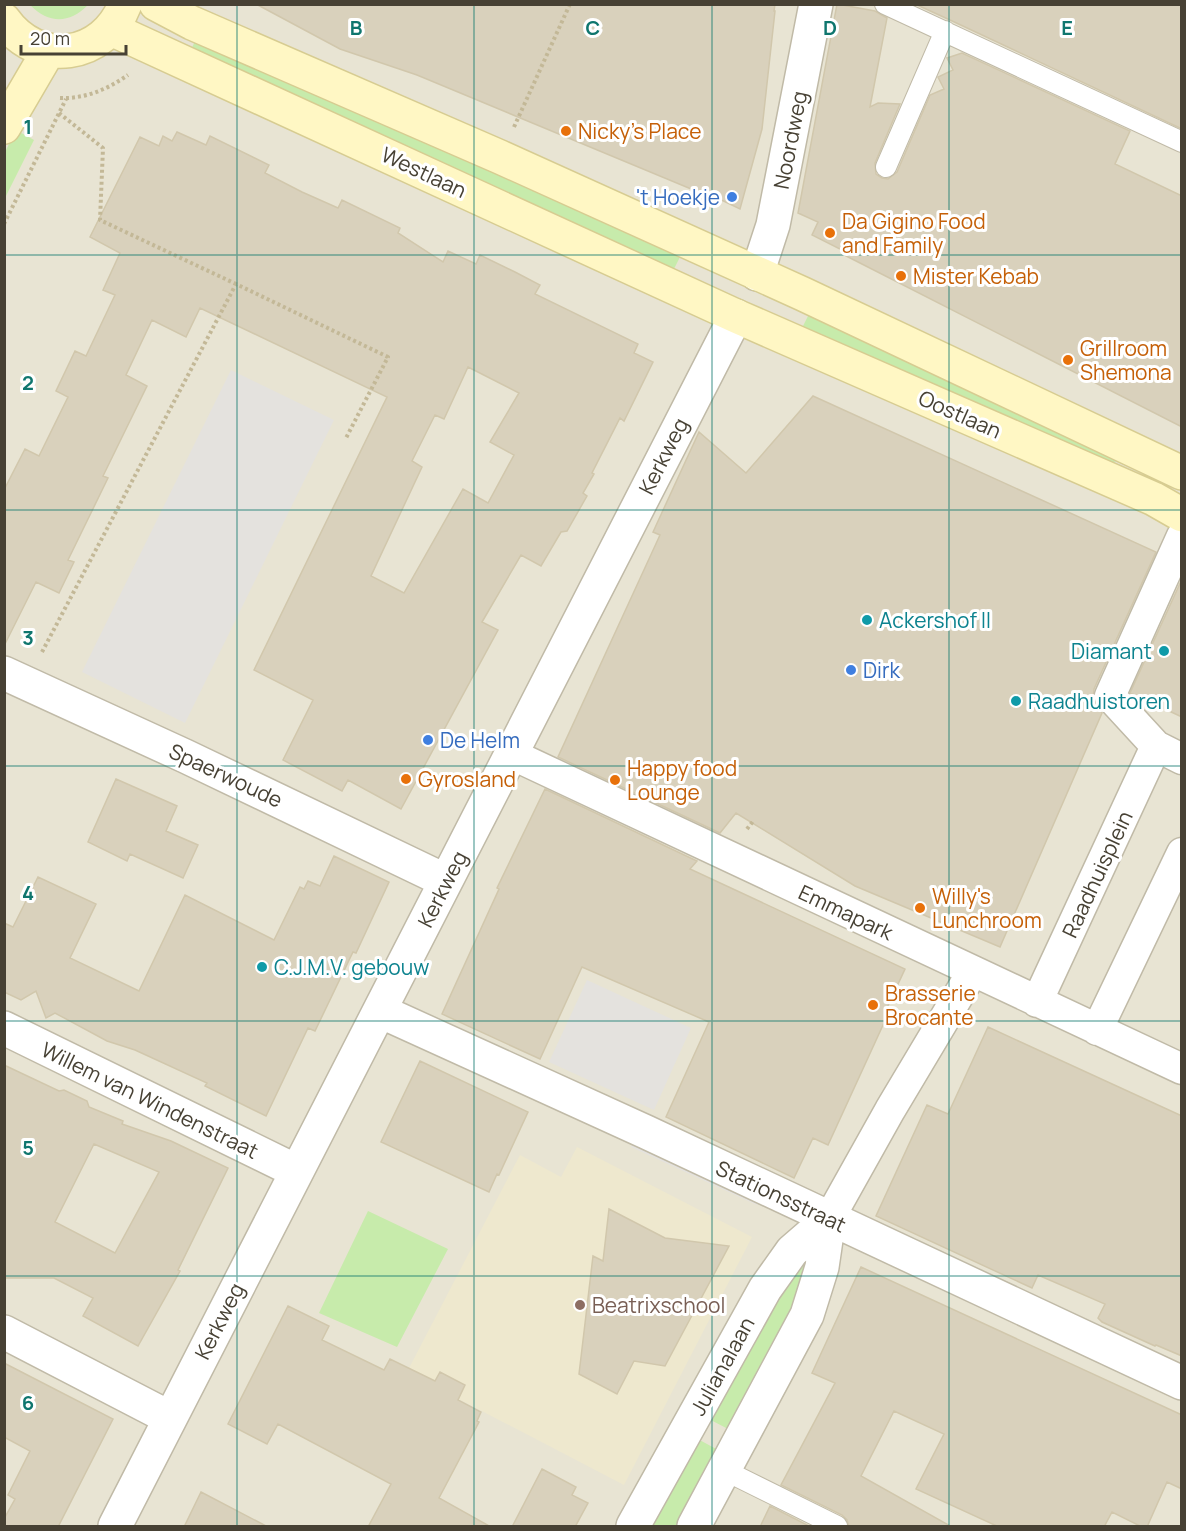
<svg xmlns="http://www.w3.org/2000/svg" width="1186" height="1531" font-family="Manrope,sans-serif">
	<style>
		.residential { fill: #e8e4d3 }
		.education { fill: #eee8ce }
		.green { fill: #c7ebab }
		.parking { fill: #e4e2de }
		.building { fill: #d9d1bc; stroke: #d1c7ac; stroke-width: 1.5; fill-rule: evenodd }
		.lines { fill: none; stroke-linecap: round; stroke-linejoin: round }
		.service-casing { stroke: #c0baa7; stroke-width: 22 }
		.pedestrian-casing { stroke: #c0baa7; stroke-width: 33 }
		.minor-casing { stroke: #c0baa7; stroke-width: 36 }
		.secondary-casing { stroke: #d7cc91; stroke-width: 36 }
		.path { stroke: #c3b897; stroke-width: 4; stroke-dasharray: 3 3; stroke-linecap: butt }
		.service { stroke: #fff; stroke-width: 20 }
		.pedestrian { stroke: #fff; stroke-width: 30 }
		.minor { stroke: #fff; stroke-width: 33 }
		.secondary { stroke: #fff7c4; stroke-width: 33 }
		.grid { fill: none; stroke: #0f766e; stroke-width: 1.5; stroke-opacity: 0.55 }
		.food-dot { fill: #e8710a; stroke: #fff; stroke-width: 2 }
		.shop-dot { fill: #3f7fe0; stroke: #fff; stroke-width: 2 }
		.culture-dot { fill: #0f9aa8; stroke: #fff; stroke-width: 2 }
		.education-dot { fill: #8d6e63; stroke: #fff; stroke-width: 2 }
		.labels { text-anchor: middle; dominant-baseline: central; stroke-width: 6; stroke-linejoin: round; paint-order: stroke }
		.food-label { font-size: 21px; fill: #c56008; stroke: #fff; text-anchor: start }
		.street-label { font-size: 21px; fill: #474134; stroke: #fff }
		.shop-label { font-size: 21px; fill: #366cbe; stroke: #fff; text-anchor: start }
		.culture-label { font-size: 21px; fill: #0d838f; stroke: #fff; text-anchor: start }
		.education-label { font-size: 21px; fill: #785e54; stroke: #fff; text-anchor: start }
		.grid-label { font-size: 20px; text-anchor: middle; font-weight: bold; fill: #0f766e; stroke: #fff; stroke-width: 6; stroke-linejoin: round; paint-order: stroke }
	</style>
	<rect width="100%" height="100%" fill="#f4f1e5"/>
	<path class="residential" d="M 5,5 L 1181,5 L 1181,1526 L 5,1526 Z"/>
	<path class="education" d="M 577,1147 L 752,1237 L 624,1485 L 407,1372 L 520,1155 L 561,1177 Z"/>
	<path class="green" d="M 30,5 L 88,5 C 69,24 49,24 30,5 Z
		M 197,37 L 681,255 L 673,271 L 190,52 Z
		M 16,130 L 34,140 L 5,198 L 5,152 Z
		M 809,314 L 1121,459 L 1100,468 L 801,330 Z
		M 368,1211 L 448,1249 L 397,1347 L 319,1313 Z
		M 799,1250 L 816,1258 L 730,1430 L 703,1416 Z
		M 694,1437 L 720,1451 L 680,1526 L 647,1526 Z"/>
	<path class="parking" d="M 231,370 L 334,420 L 185,723 L 82,672 Z
		M 587,980 L 691,1028 L 654,1110 L 549,1062 Z
		M 635,1139 L 760,1197 L 757,1205 L 631,1147 Z"/>
	<path class="building" d="M 256,4 L 775,4 L 774,11 L 775,11 L 762,129 L 740,209 L 709,194 L 708,196 L 417,75 L 340,49 Z
		M 837,4 L 875,11 L 887,18 L 870,107 L 878,103 L 900,104 L 875,163 L 876,174 L 882,178 L 888,179 L 897,172 L 930,95 L 944,89 L 938,77 L 953,70 L 947,58 L 962,53 L 1130,131 L 1115,164 L 1182,196 L 1182,427 L 858,262 L 846,256 L 848,253 L 812,235 L 818,222 L 798,213 Z
		M 915,4 L 1182,4 L 1182,129 L 950,20 Z
		M 177,132 L 206,145 L 210,136 L 269,165 L 265,173 L 302,192 L 338,208 L 342,200 L 400,228 L 398,233 L 443,262 L 448,251 L 476,264 L 480,255 L 515,272 L 540,285 L 535,294 L 638,344 L 634,353 L 653,362 L 624,421 L 620,418 L 592,473 L 594,474 L 583,493 L 587,496 L 567,531 L 561,532 L 541,566 L 521,555 L 482,622 L 498,630 L 401,809 L 348,780 L 342,791 L 283,760 L 313,700 L 254,670 L 387,397 L 200,308 L 186,337 L 152,320 L 126,375 L 147,386 L 103,476 L 108,478 L 68,560 L 74,562 L 59,593 L 36,582 L 4,646 L 4,490 L 25,449 L 39,456 L 68,397 L 56,391 L 75,351 L 86,356 L 115,295 L 103,290 L 120,253 L 90,237 L 140,137 L 159,146 L 163,136 L 172,141 ZM 468,367 L 519,393 L 490,442 L 514,455 L 488,503 L 463,489 L 404,593 L 371,576 L 422,467 L 412,461 L 435,415 L 444,419 Z
		M 813,396 L 1156,552 L 1094,689 L 1093,699 L 1102,713 L 1000,947 L 855,886 L 736,813 L 720,833 L 558,757 L 660,535 L 653,532 L 699,432 L 746,473 Z
		M 1182,579 L 1182,717 L 1130,693 Z
		M 116,779 L 177,806 L 166,831 L 198,845 L 183,878 L 130,854 L 127,861 L 88,842 Z
		M 545,789 L 697,861 L 690,869 L 905,969 L 886,1010 L 889,1012 L 828,1145 L 813,1138 L 794,1178 L 666,1117 L 709,1022 L 582,967 L 540,1059 L 442,1014 L 499,889 L 497,888 Z
		M 334,856 L 389,882 L 356,953 L 353,952 L 315,1031 L 308,1028 L 266,1116 L 205,1086 L 207,1083 L 135,1050 L 107,1041 L 55,1013 L 46,1018 L 36,991 L 21,1000 L 4,992 L 4,923 L 13,927 L 38,877 L 96,904 L 70,958 L 139,991 L 185,895 L 274,940 L 300,887 L 304,889 L 308,881 L 320,886 Z
		M 988,1027 L 1182,1116 L 1182,1356 L 1156,1345 L 1155,1346 L 1102,1322 L 1098,1318 L 1105,1304 L 1038,1275 L 1032,1288 L 876,1216 L 927,1105 L 948,1114 Z
		M 420,1061 L 528,1112 L 499,1175 L 497,1174 L 489,1192 L 381,1142 Z
		M 4,1065 L 59,1091 L 64,1090 L 87,1101 L 89,1107 L 123,1121 L 122,1124 L 171,1141 L 228,1168 L 178,1270 L 180,1271 L 138,1346 L 83,1316 L 93,1298 L 54,1278 L 4,1278 ZM 94,1144 L 159,1172 L 115,1253 L 55,1222 Z
		M 609,1209 L 665,1238 L 729,1246 L 665,1366 L 634,1361 L 617,1394 L 579,1374 L 593,1256 L 603,1261 Z
		M 861,1267 L 1182,1415 L 1182,1489 L 1167,1482 L 1147,1527 L 1142,1527 L 1112,1512 L 1104,1527 L 999,1527 L 916,1489 L 944,1434 L 894,1411 L 861,1476 L 952,1527 L 849,1527 L 847,1520 L 842,1515 L 781,1485 L 835,1383 L 812,1373 Z
		M 288,1306 L 329,1326 L 322,1340 L 384,1370 L 390,1359 L 435,1381 L 440,1372 L 465,1385 L 458,1400 L 481,1412 L 477,1421 L 479,1422 L 439,1498 L 491,1527 L 368,1527 L 391,1484 L 278,1424 L 267,1444 L 228,1424 Z
		M 4,1363 L 113,1419 L 58,1527 L 4,1527 L 4,1519 L 15,1499 L 8,1495 L 30,1451 L 4,1437 Z
		M 542,1469 L 576,1487 L 572,1495 L 588,1503 L 575,1527 L 512,1527 Z
		M 201,1492 L 268,1527 L 184,1527 Z
		M 770,1506 L 811,1527 L 760,1527 Z"/>
	<g class="lines">
		<g class="service-casing">
			<path id="service" d="M 885,4 L 1182,142
				M 886,167 L 945,31
				M 724,1470 L 837,1526"/>
		</g>
		<g class="pedestrian-casing">
			<path id="pedestrian" d="M 1156,746 L 1182,759
				M 511,754 L 1182,1069
				M 1037,1002 L 1156,746 L 1110,696 L 1182,536
				M 1097,1030 L 1182,853
				M 829,1219 L 890,1110 L 973,971"/>
		</g>
		<g class="minor-casing">
			<path id="minor" d="M 757,274 L 773,225 L 816,4
				M 4,673 L 185,756 L 446,881
				M 380,1011 L 646,1132 L 1182,1383
				M 4,1028 L 296,1171
				M 4,1332 L 170,1418
				M 115,1526 L 736,316
				M 633,1526 L 765,1289 L 792,1251 L 829,1219
				M 694,1526 L 807,1315 L 822,1267 L 829,1219"/>
		</g>
		<g class="secondary-casing">
			<path id="secondary" d="M 156,4 L 192,23 L 500,157 L 803,294 L 1182,473
				M 4,20 C 38,68 104,59 125,4
				M 111,29 L 736,316 L 1154,499 L 1182,515
				M 4,127 L 49,50"/>
		</g>
		<path class="path" d="M 60,98 C 85,99 108,89 128,75
			M 59,113 L 103,148 L 100,220 L 236,284
			M 514,127 L 570,4
			M 4,224 L 66,99
			M 42,652 L 236,284 L 388,357 L 346,438
			M 747,829 L 754,820"/>
		<use href="#service" class="service"/>
		<use href="#pedestrian" class="pedestrian"/>
		<use href="#minor" class="minor"/>
		<use href="#secondary" class="secondary"/>
	</g>
	<path class="grid" d="M 237,4 L 237,1526M 474,4 L 474,1526M 712,4 L 712,1526M 949,4 L 949,1526M 4,255 L 1182,255M 4,510 L 1182,510M 4,766 L 1182,766M 4,1021 L 1182,1021M 4,1276 L 1182,1276"/>
	<g class="food-dot">
		<circle cx="566" cy="131" r="6"/>
		<circle cx="830" cy="233" r="6"/>
		<circle cx="901" cy="276" r="6"/>
		<circle cx="1068" cy="360" r="6"/>
		<circle cx="406" cy="779" r="6"/>
		<circle cx="615" cy="780" r="6"/>
		<circle cx="920" cy="908" r="6"/>
		<circle cx="873" cy="1005" r="6"/>
	</g>
	<g class="shop-dot">
		<circle cx="732" cy="197" r="6"/>
		<circle cx="851" cy="670" r="6"/>
		<circle cx="428" cy="740" r="6"/>
	</g>
	<g class="culture-dot">
		<circle cx="867" cy="620" r="6"/>
		<circle cx="1164" cy="651" r="6"/>
		<circle cx="1016" cy="701" r="6"/>
		<circle cx="262" cy="967" r="6"/>
	</g>
	<circle class="education-dot" cx="580" cy="1305" r="6"/>
	<g class="labels">
		<g class="food-label">
			<text x="578" y="131">Nicky's Place</text>
			<text x="842" y="221">Da Gigino Food<tspan x="842" dy="24">and Family</tspan></text>
			<text x="913" y="276">Mister Kebab</text>
			<text x="1080" y="348">Grillroom<tspan x="1080" dy="24">Shemona</tspan></text>
			<text x="627" y="768">Happy food<tspan x="627" dy="24">Lounge</tspan></text>
			<text x="418" y="779">Gyrosland</text>
			<text x="932" y="896">Willy's<tspan x="932" dy="24">Lunchroom</tspan></text>
			<text x="885" y="993">Brasserie<tspan x="885" dy="24">Brocante</tspan></text>
		</g>
		<g class="street-label">
			<text transform="translate(790 140) rotate(-79)">Noordweg</text>
			<text transform="translate(424 172) rotate(25)">Westlaan</text>
			<text transform="translate(960 414) rotate(24)">Oostlaan</text>
			<text transform="translate(663 456) rotate(-63)">Kerkweg</text>
			<text transform="translate(226 775) rotate(25)">Spaerwoude</text>
			<text transform="translate(1097 874) rotate(-65)">Raadhuisplein</text>
			<text transform="translate(442 889) rotate(-63)">Kerkweg</text>
			<text transform="translate(846 912) rotate(25)">Emmapark</text>
			<text transform="translate(150 1100) rotate(26)">Willem van Windenstraat</text>
			<text transform="translate(781 1196) rotate(25)">Stationsstraat</text>
			<text transform="translate(219 1321) rotate(-63)">Kerkweg</text>
			<text transform="translate(722 1366) rotate(-61)">Julianalaan</text>
		</g>
		<g class="shop-label">
			<text x="720" y="197" text-anchor="end">'t Hoekje</text>
			<text x="863" y="670">Dirk</text>
			<text x="440" y="740">De Helm</text>
		</g>
		<g class="culture-label">
			<text x="879" y="620">Ackershof II</text>
			<text x="1152" y="651" text-anchor="end">Diamant</text>
			<text x="1028" y="701">Raadhuistoren</text>
			<text x="274" y="967">C.J.M.V. gebouw</text>
		</g>
		<g class="education-label">
			<text x="592" y="1305">Beatrixschool</text>
		</g>
	</g>
	<g class="grid-label">
		<text x="356" y="35">B</text>
		<text x="593" y="35">C</text>
		<text x="830" y="35">D</text>
		<text x="1067" y="35">E</text>
		<text x="28" y="134">1</text>
		<text x="28" y="390">2</text>
		<text x="28" y="645">3</text>
		<text x="28" y="900">4</text>
		<text x="28" y="1155">5</text>
		<text x="28" y="1410">6</text>
	</g>
	<rect width="1186" height="1531" fill="none" stroke="#474134" stroke-width="12"/>
	<path d="M21 45v9h105v-9" fill="none" stroke="#474134" stroke-width="3"/>
	<text x="30" y="45" font-size="18" fill="#474134" stroke="#ffffff" stroke-width="4.5" paint-order="stroke">20 m</text>
</svg>
